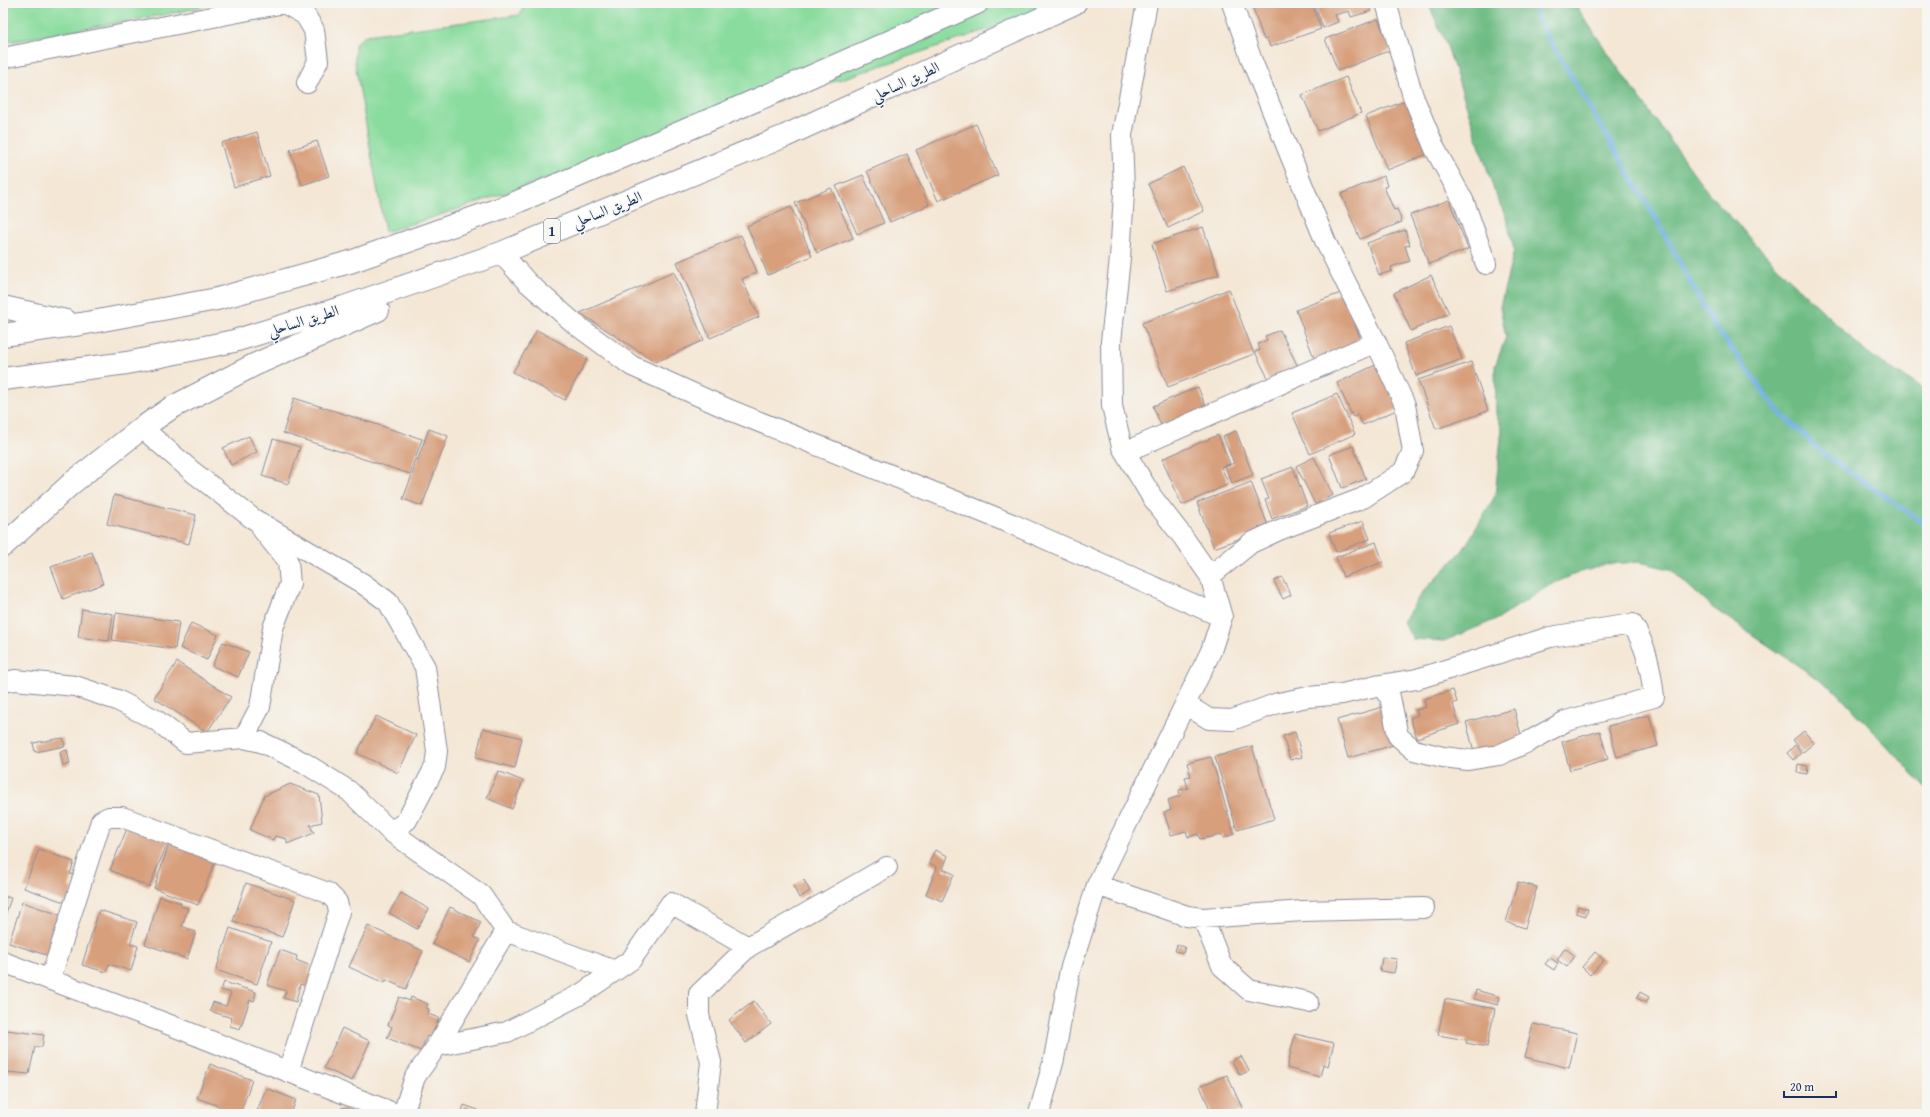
<svg xmlns="http://www.w3.org/2000/svg" width="1930" height="1117" font-family="'Gentium Book Plus',Amiri,serif">
	<style>
		.green { fill: #89dc9d; stroke: #52867e }
		.forest { fill: #6ebc84; stroke: #447671 }
		.lines { fill: none; stroke-linecap: round; stroke-linejoin: round }
		.stream { stroke: #6caee1; stroke-width: 5 }
		.building { fill: #d79f7c }
		.minor-casing { stroke: #888b9a; stroke-width: 22 }
		.highway-casing { stroke: #888b9a; stroke-width: 24 }
		.minor { stroke: #fff; stroke-width: 20 }
		.highway { stroke: #fff; stroke-width: 22 }
		.labels { text-anchor: middle; dominant-baseline: central; stroke-width: 3; stroke-linejoin: round; paint-order: stroke }
		.shield { fill: #f6f6f2; stroke: #5d6b8a; stroke-width: 1 }
		.shield-label { font-size: 14px; font-weight: bold; fill: #1b2f5e }
		.street-label { font-size: 15px; fill: #1b2f5e; stroke: #f6f6f2 }
	</style>
	<rect width="100%" height="100%" fill="#f6f6f2"/>
	<filter id="ink" filterUnits="userSpaceOnUse"><feTurbulence type="fractalNoise" baseFrequency=".025" numOctaves="2"/><feDisplacementMap in="SourceGraphic" scale="8" xChannelSelector="R" yChannelSelector="G"/><feConvolveMatrix kernelMatrix="1 2 1 2 8 2 1 2 1" color-interpolation-filters="sRGB"/></filter>
	<filter id="wash" filterUnits="userSpaceOnUse"><feTurbulence type="fractalNoise" baseFrequency=".012" numOctaves="4" result="noise"/><feDisplacementMap in="SourceGraphic" scale="16" xChannelSelector="R" yChannelSelector="G"/><feGaussianBlur stdDeviation="0.9" result="paint"/><feColorMatrix in="noise" values="0 0 0 0 0 0 0 0 0 0 0 0 0 0 0 0 0 1.4 0 .05"/><feComposite in="paint" operator="in"/></filter>
	<g filter="url(#wash)">
		<rect width="100%" height="100%" fill="#f4e7d5"/>
		<path class="green" d="M 3,3 L 216,3 L 184,11 L 3,43 Z
			M 525,3 L 1066,3 L 440,215 L 385,232 L 355,63 L 355,44 L 366,35 L 520,15 Z"/>
		<path class="forest" d="M 1428,3 L 1574,3 L 1618,68 L 1709,194 L 1786,276 L 1868,354 L 1927,391 L 1927,789 L 1837,692 L 1713,608 L 1670,569 L 1639,562 L 1608,564 L 1578,573 L 1550,585 L 1499,618 L 1444,641 L 1413,639 L 1403,622 L 1420,595 L 1463,550 L 1495,496 L 1502,428 L 1496,415 L 1495,366 L 1506,337 L 1500,307 L 1514,250 L 1507,220 L 1494,190 L 1447,46 Z"/>
		<g class="lines">
			<path class="stream" d="M 1532,3 L 1539,22 L 1659,224 L 1712,322 L 1778,411 L 1823,453 L 1927,526"/>
		</g>
		<g id="blocks">
			<path class="building" d="M 1251,3 L 1312,3 L 1321,29 L 1270,47 L 1267,39 L 1264,40 Z
				M 1314,3 L 1368,3 L 1371,11 L 1351,17 L 1349,11 L 1335,15 L 1338,22 L 1323,28 Z
				M 1378,19 L 1391,50 L 1338,71 L 1325,39 Z
				M 1346,77 L 1361,113 L 1318,131 L 1302,95 Z
				M 1410,99 L 1430,153 L 1387,170 L 1366,116 Z
				M 976,124 L 998,175 L 938,201 L 916,150 Z
				M 257,132 L 270,176 L 234,187 L 221,143 Z
				M 317,141 L 329,176 L 302,185 L 290,150 Z
				M 907,154 L 929,205 L 890,222 L 867,171 Z
				M 1183,167 L 1204,211 L 1168,228 L 1148,184 Z
				M 863,175 L 884,223 L 857,234 L 836,186 Z
				M 1384,176 L 1387,186 L 1384,187 L 1394,210 L 1397,209 L 1402,222 L 1360,239 L 1341,194 Z
				M 831,188 L 853,238 L 817,253 L 795,203 Z
				M 1449,200 L 1468,249 L 1429,264 L 1410,215 Z
				M 791,207 L 812,256 L 768,275 L 747,226 Z
				M 1203,227 L 1219,275 L 1167,291 L 1152,244 Z
				M 1405,230 L 1410,245 L 1405,246 L 1410,261 L 1391,267 L 1392,271 L 1379,275 L 1367,243 Z
				M 741,235 L 757,272 L 742,279 L 759,317 L 710,338 L 677,262 Z
				M 674,272 L 704,340 L 656,362 L 580,313 Z
				M 1431,275 L 1449,313 L 1411,331 L 1394,293 Z
				M 1229,289 L 1254,354 L 1168,387 L 1142,323 Z
				M 1343,292 L 1363,346 L 1316,363 L 1296,310 Z
				M 1449,326 L 1462,359 L 1416,376 L 1404,343 Z
				M 537,330 L 588,358 L 565,400 L 513,372 Z
				M 1280,330 L 1300,371 L 1269,380 L 1255,352 L 1260,350 L 1258,344 L 1267,340 L 1265,336 Z
				M 1382,362 L 1403,407 L 1363,425 L 1358,415 L 1353,417 L 1337,383 Z
				M 1471,362 L 1488,411 L 1436,429 L 1418,380 Z
				M 1198,387 L 1207,410 L 1162,428 L 1153,406 Z
				M 1337,394 L 1355,434 L 1310,454 L 1292,413 Z
				M 294,398 L 422,439 L 410,474 L 283,433 Z
				M 429,429 L 448,436 L 422,506 L 403,499 Z
				M 1236,431 L 1253,475 L 1232,483 L 1225,467 L 1234,463 L 1223,436 Z
				M 1218,435 L 1230,464 L 1221,467 L 1229,484 L 1182,505 L 1162,459 Z
				M 249,436 L 257,452 L 231,465 L 223,448 Z
				M 273,439 L 300,447 L 288,484 L 262,476 Z
				M 1353,446 L 1366,479 L 1342,488 L 1329,455 Z
				M 1314,457 L 1333,495 L 1315,504 L 1296,466 Z
				M 1293,467 L 1307,506 L 1272,519 L 1265,500 L 1269,499 L 1261,479 Z
				M 1251,482 L 1269,528 L 1214,548 L 1197,503 Z
				M 114,495 L 196,515 L 189,544 L 107,524 Z
				M 1363,521 L 1370,539 L 1336,552 L 1329,533 Z
				M 1376,542 L 1383,562 L 1343,577 L 1336,557 Z
				M 92,552 L 103,584 L 63,599 L 51,567 Z
				M 1282,577 L 1291,595 L 1283,599 L 1274,581 Z
				M 82,609 L 113,614 L 109,641 L 78,637 Z
				M 116,613 L 179,622 L 175,649 L 112,640 Z
				M 191,623 L 218,635 L 207,660 L 180,648 Z
				M 223,642 L 249,652 L 238,677 L 212,666 Z
				M 177,662 L 231,697 L 207,732 L 154,698 Z
				M 1453,690 L 1457,702 L 1453,704 L 1459,724 L 1417,738 L 1410,718 L 1418,715 L 1416,710 L 1426,707 L 1424,699 Z
				M 1386,706 L 1397,744 L 1348,758 L 1337,720 Z
				M 1514,709 L 1523,742 L 1475,755 L 1466,722 Z
				M 1649,715 L 1658,746 L 1617,757 L 1608,726 Z
				M 376,716 L 416,735 L 398,773 L 357,753 Z
				M 483,728 L 522,738 L 515,768 L 476,758 Z
				M 1600,731 L 1608,759 L 1570,770 L 1562,742 Z
				M 1804,731 L 1814,743 L 1803,752 L 1793,740 Z
				M 1295,732 L 1302,757 L 1290,760 L 1283,736 Z
				M 63,738 L 65,746 L 35,752 L 33,743 Z
				M 1795,745 L 1801,753 L 1793,760 L 1787,753 Z
				M 1252,746 L 1274,819 L 1237,830 L 1215,757 Z
				M 67,750 L 70,764 L 63,766 L 60,752 Z
				M 1211,757 L 1234,834 L 1223,838 L 1222,835 L 1200,839 L 1198,834 L 1188,837 L 1186,831 L 1171,835 L 1164,812 L 1171,810 L 1168,800 L 1180,796 L 1179,790 L 1188,788 L 1185,777 L 1191,776 L 1187,763 Z
				M 1798,764 L 1808,766 L 1807,774 L 1797,772 Z
				M 498,771 L 523,781 L 512,809 L 487,798 Z
				M 290,784 L 319,795 L 322,822 L 310,825 L 314,833 L 287,844 L 287,839 L 275,836 L 273,840 L 250,830 L 264,796 Z
				M 128,826 L 168,842 L 149,887 L 110,870 Z
				M 170,841 L 216,859 L 198,905 L 154,888 Z
				M 39,849 L 74,862 L 70,874 L 73,875 L 69,887 L 73,888 L 67,903 L 24,888 Z
				M 935,850 L 948,856 L 943,869 L 954,874 L 942,901 L 926,894 L 937,867 L 929,863 Z
				M 804,880 L 810,891 L 799,898 L 793,886 Z
				M 1518,882 L 1537,887 L 1525,928 L 1506,922 Z
				M 246,883 L 295,900 L 282,937 L 233,921 Z
				M 401,893 L 429,909 L 417,929 L 389,913 Z
				M 3,896 L 11,898 L 3,922 Z
				M 160,896 L 181,903 L 181,906 L 188,908 L 182,926 L 196,932 L 187,959 L 145,944 Z
				M 22,902 L 66,917 L 52,957 L 9,943 Z
				M 1578,906 L 1588,909 L 1586,916 L 1576,913 Z
				M 450,907 L 481,922 L 474,937 L 480,940 L 469,962 L 432,944 Z
				M 99,910 L 137,922 L 130,944 L 138,946 L 131,971 L 109,964 L 106,972 L 82,965 Z
				M 368,926 L 423,951 L 406,989 L 386,980 L 384,983 L 349,967 Z
				M 230,928 L 271,942 L 257,984 L 216,970 Z
				M 1177,945 L 1185,947 L 1183,953 L 1175,951 Z
				M 1565,948 L 1575,956 L 1567,967 L 1557,960 Z
				M 280,950 L 297,956 L 296,960 L 311,966 L 309,973 L 314,974 L 309,987 L 300,984 L 296,1002 L 283,998 L 286,991 L 267,985 Z
				M 1595,952 L 1604,960 L 1590,975 L 1582,967 Z
				M 1382,957 L 1397,959 L 1394,973 L 1380,971 Z
				M 1550,958 L 1558,963 L 1554,970 L 1545,964 Z
				M 224,982 L 256,992 L 254,1001 L 250,1000 L 240,1029 L 230,1026 L 232,1018 L 210,1011 L 213,1002 L 226,1006 L 231,993 L 221,990 Z
				M 1476,990 L 1500,997 L 1498,1005 L 1474,999 Z
				M 1640,992 L 1649,997 L 1646,1003 L 1637,998 Z
				M 399,997 L 410,1001 L 411,997 L 428,1004 L 426,1008 L 429,1009 L 428,1014 L 439,1018 L 431,1037 L 427,1036 L 421,1051 L 387,1038 L 392,1027 L 388,1025 Z
				M 1445,999 L 1495,1009 L 1487,1047 L 1466,1043 L 1467,1040 L 1438,1035 Z
				M 754,1001 L 771,1024 L 746,1043 L 729,1020 Z
				M 1533,1024 L 1577,1033 L 1569,1068 L 1525,1057 Z
				M 342,1028 L 370,1041 L 352,1081 L 324,1068 Z
				M 7,1030 L 44,1035 L 42,1047 L 35,1047 L 29,1074 L 8,1072 L 3,1077 L 3,1040 L 6,1041 Z
				M 1295,1034 L 1334,1043 L 1328,1066 L 1323,1064 L 1320,1077 L 1287,1068 Z
				M 1241,1056 L 1249,1071 L 1240,1075 L 1232,1061 Z
				M 210,1064 L 252,1080 L 240,1114 L 197,1098 Z
				M 1227,1075 L 1243,1110 L 1233,1114 L 1212,1114 L 1200,1086 Z
				M 266,1088 L 296,1100 L 291,1114 L 256,1114 Z
				M 464,1105 L 478,1110 L 477,1114 L 461,1114 Z
				M 342,1107 L 361,1114 L 339,1114 Z"/>
		</g>
	</g>
	<g filter="url(#ink)">
		<use href="#blocks" fill-opacity="0" stroke="#888b9a" stroke-width="1"/>
		<g class="lines">
			<g class="minor-casing">
				<path id="minor" d="M 1386,3 L 1413,96 L 1435,149 L 1464,202 L 1486,264
					M 3,58 L 284,3 L 305,15 L 314,30 L 318,61 L 307,83
					M 501,253 L 527,282 L 575,324 L 632,366 L 730,410 L 1012,524 L 1222,617
					M 142,428 L 193,472 L 252,518 L 362,583 L 388,602 L 425,667 L 437,751 L 435,767 L 407,820 L 400,826 L 390,831
					M 1125,452 L 1376,342
					M 1210,576 L 1251,543 L 1279,530 L 1363,498 L 1403,472 L 1413,451 L 1405,405 L 1376,342 L 1326,243 L 1252,61 L 1232,3
					M 3,682 L 15,680 L 75,686 L 117,700 L 156,720 L 186,743 L 244,738 L 261,742 L 303,762 L 349,791 L 390,831 L 481,895 L 506,931 L 437,1046
					M 1185,704 L 1209,719 L 1232,720 L 1278,703 L 1308,697 L 1342,694 L 1380,685 L 1390,697 L 1398,736 L 1414,750 L 1443,757 L 1468,760 L 1499,755 L 1528,742 L 1566,721 L 1654,697 C 1651,671 1647,646 1632,624 L 1550,637 L 1417,679 L 1380,685
					M 244,738 L 260,707 L 273,628 L 290,584 L 288,562 L 262,529
					M 1097,885 L 1187,916 L 1203,918 L 1303,911 L 1424,908
					M 1203,918 L 1222,966 L 1249,990 L 1308,1002
					M 506,931 L 615,971
					M 3,962 L 165,1023 L 396,1114
					M 50,980 L 101,821 L 109,817 L 122,817 L 328,893 L 337,902 L 339,912 L 288,1072
					M 403,1114 L 415,1077 L 437,1046 L 507,1032 L 581,994 L 631,960 L 671,903 L 748,947
					M 705,1114 L 711,1062 L 699,1015 L 699,994 L 748,947 L 887,867
					M 1039,1114 L 1054,1059 L 1070,970 L 1097,885 L 1211,651 L 1222,617 L 1210,576 L 1183,537 L 1152,497 L 1122,447 L 1112,406 L 1111,342 L 1120,258 L 1124,193 L 1122,135 L 1147,3"/>
			</g>
			<g class="highway-casing">
				<path id="highway" d="M 3,307 L 66,321
					M 3,335 L 81,324 L 217,299 L 350,262 L 510,205 L 787,87 L 977,3
					M 3,379 L 127,363 L 234,341 L 344,307 L 501,253 L 785,136 L 1075,3
					M 3,546 L 72,483 L 142,428 L 171,408 L 254,365 L 378,310"/>
			</g>
			<use href="#minor" class="minor"/>
			<use href="#highway" class="highway"/>
		</g>
	</g>
	<g class="labels">
		<rect class="shield" x="544" y="219" width="16" height="24" rx="3"/>
		<g class="shield-label">
			<text x="552" y="231">1</text>
		</g>
		<g class="street-label">
			<text transform="translate(905 81) rotate(-25)">الطريق الساحلي</text>
			<text transform="translate(607 209) rotate(-22)">الطريق الساحلي</text>
			<text transform="translate(303 320) rotate(-17)">الطريق الساحلي</text>
		</g>
	</g>
	<rect width="1930" height="1117" fill="none" stroke="#f6f6f2" stroke-width="16"/>
	<path d="M1784 1091v6h52v-6" fill="none" stroke="#1b2f5e" stroke-width="2"/>
	<text x="1790" y="1091" font-size="12" fill="#1b2f5e" stroke="#f6f6f2" stroke-width="3" paint-order="stroke">20 m</text>
</svg>
